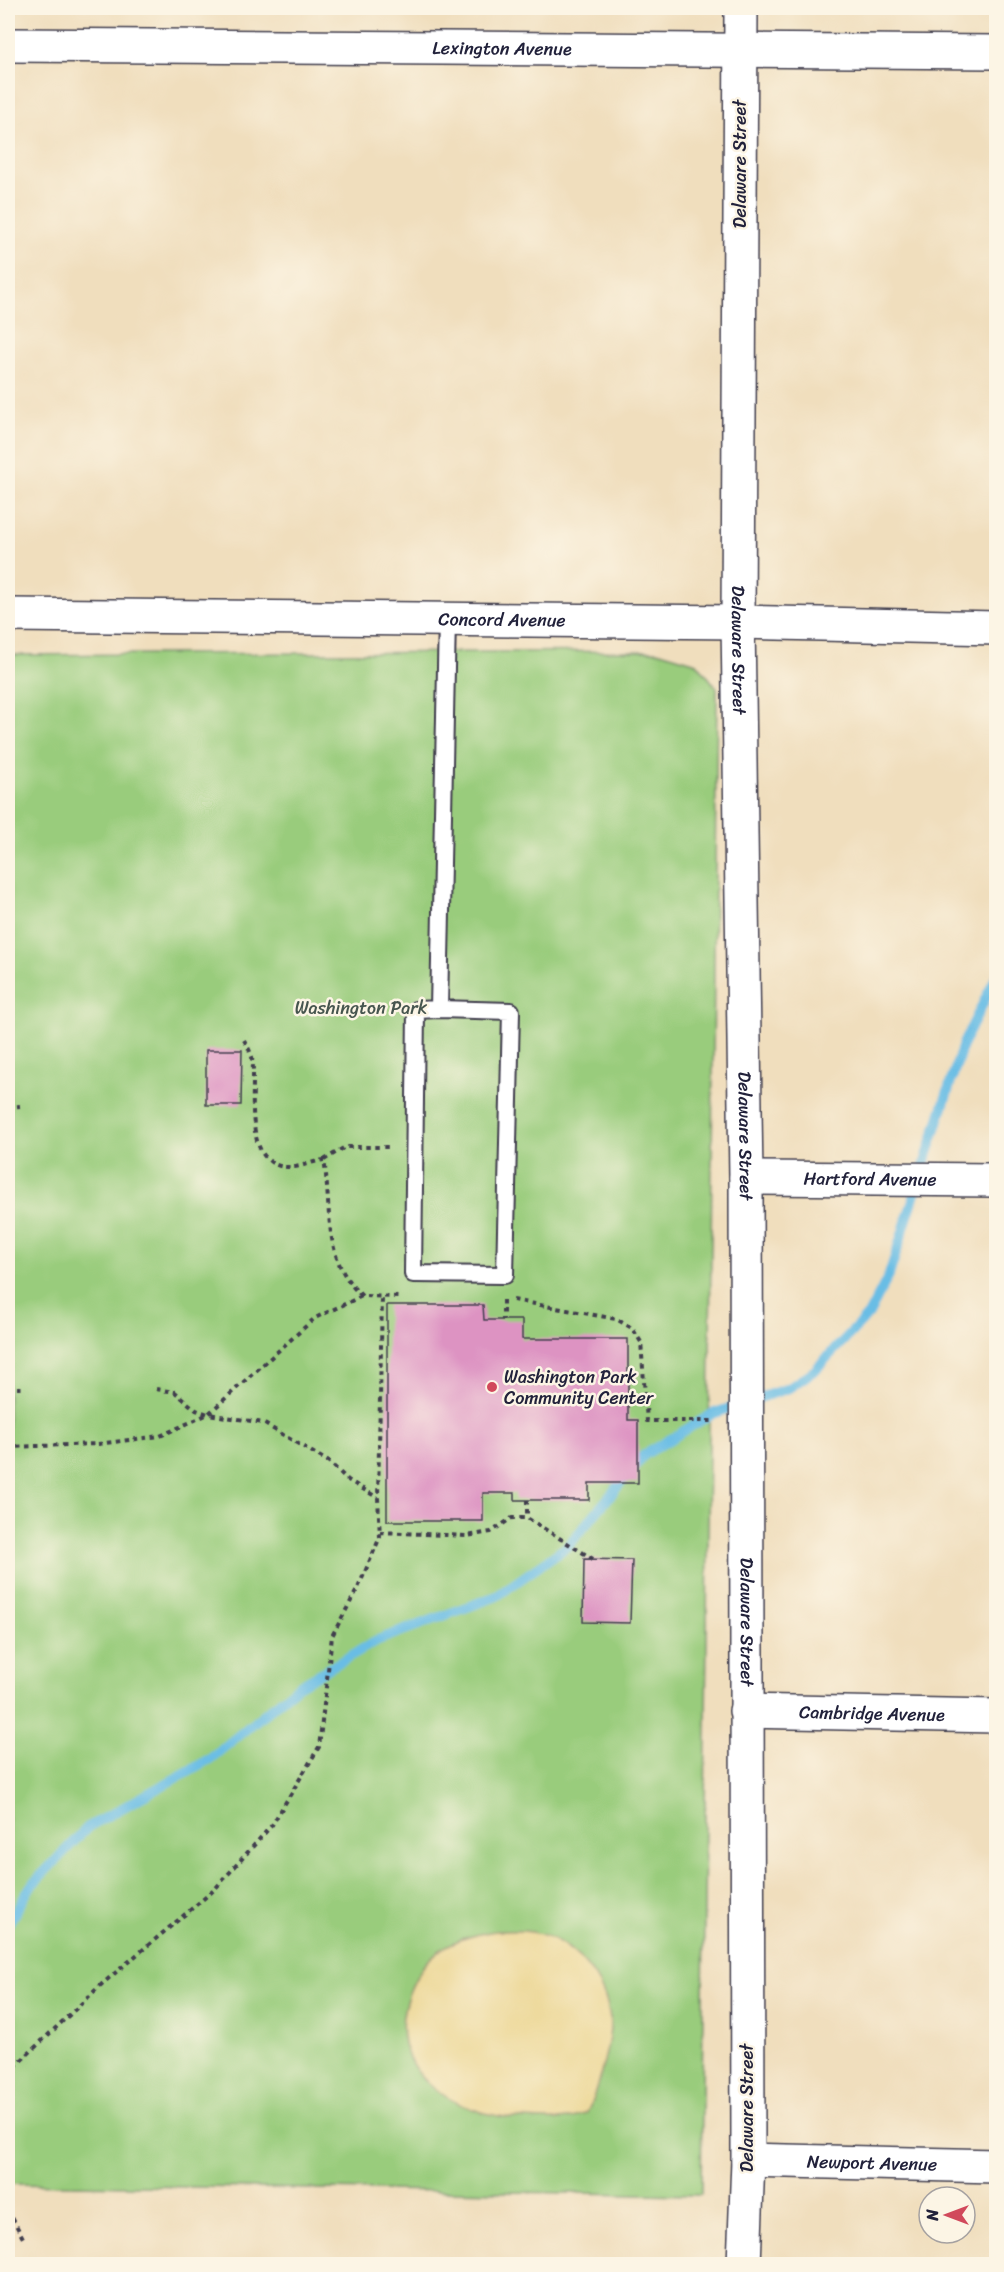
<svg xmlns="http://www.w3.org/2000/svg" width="1004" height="2272" font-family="Sriracha,sans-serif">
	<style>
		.green { fill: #99cc7c; stroke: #5e775c; stroke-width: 1.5 }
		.sand { fill: #eeda9e; stroke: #887e6c; stroke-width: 1.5 }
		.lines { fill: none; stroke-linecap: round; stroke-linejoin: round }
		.stream { stroke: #69bde5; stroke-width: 10 }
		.building { fill: #dd93c2 }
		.service-casing { stroke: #413e4e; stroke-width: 20 }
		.minor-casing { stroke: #413e4e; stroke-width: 36 }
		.path { stroke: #413e4e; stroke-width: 4; stroke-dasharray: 4.5 4.5; stroke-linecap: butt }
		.service { stroke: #fff; stroke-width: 16 }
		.minor { stroke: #fff; stroke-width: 33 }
		.poi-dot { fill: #d1495b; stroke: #fcf5e5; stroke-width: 2 }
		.labels { text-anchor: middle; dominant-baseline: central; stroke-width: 5; stroke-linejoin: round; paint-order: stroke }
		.street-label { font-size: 18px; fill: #22223b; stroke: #fcf5e5 }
		.park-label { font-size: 18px; fill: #46554e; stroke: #fcf5e5 }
		.poi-label { font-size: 18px; fill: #22223b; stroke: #fcf5e5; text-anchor: start }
	</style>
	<rect width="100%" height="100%" fill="#fcf5e5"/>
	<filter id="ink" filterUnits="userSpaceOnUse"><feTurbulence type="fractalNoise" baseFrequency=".0167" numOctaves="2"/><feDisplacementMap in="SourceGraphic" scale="12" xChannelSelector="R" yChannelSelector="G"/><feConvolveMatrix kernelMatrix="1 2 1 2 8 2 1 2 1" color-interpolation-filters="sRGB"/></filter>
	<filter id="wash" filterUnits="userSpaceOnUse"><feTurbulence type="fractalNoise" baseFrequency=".008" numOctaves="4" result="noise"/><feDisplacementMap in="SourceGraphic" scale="24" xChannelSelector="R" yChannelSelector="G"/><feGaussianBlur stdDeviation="1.35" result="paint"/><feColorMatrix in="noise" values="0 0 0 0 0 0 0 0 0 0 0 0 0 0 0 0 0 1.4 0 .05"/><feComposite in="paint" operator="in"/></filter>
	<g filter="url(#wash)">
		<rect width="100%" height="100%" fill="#f0debd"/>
		<path class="green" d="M 657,651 L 697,663 L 717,688 L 701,2195 L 8,2184 L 8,655 Z"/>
		<path class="sand" d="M 495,1931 C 507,1931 520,1930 532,1932 C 572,1939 606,1980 610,2019 C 612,2040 596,2094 587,2113 C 566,2123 547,2120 524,2119 C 455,2116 379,2072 409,1993 C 425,1951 452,1938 495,1931 Z"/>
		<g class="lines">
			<path class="stream" d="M 8,1924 L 31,1886 L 88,1827 L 210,1759 L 298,1686 L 378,1640 L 497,1596 L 569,1545 L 644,1455 L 712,1414 L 789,1388 L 815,1370 L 869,1314 L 889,1275 L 963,1044 L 996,977"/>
		</g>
		<g id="blocks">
			<path class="building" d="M 206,1050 L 242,1050 L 241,1105 L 206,1105 Z
				M 387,1305 L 483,1305 L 484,1320 L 522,1320 L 522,1339 L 628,1339 L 628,1420 L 638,1420 L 638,1483 L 589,1483 L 589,1500 L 515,1500 L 515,1493 L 483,1493 L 483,1521 L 387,1521 Z
				M 584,1559 L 632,1560 L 630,1623 L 583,1622 Z"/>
		</g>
	</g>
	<g filter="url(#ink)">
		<use href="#blocks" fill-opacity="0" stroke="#413e4e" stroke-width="1.5"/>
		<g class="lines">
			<g class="service-casing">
				<path id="service" d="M 439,1009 L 416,1010 L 413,1274 L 505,1275 L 511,1011 L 439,1009 L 447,619"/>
			</g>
			<g class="minor-casing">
				<g id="minor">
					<path id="s1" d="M 741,8 L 738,622 L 746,1178 L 748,2160 L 744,2264"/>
					<path id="s2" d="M 8,45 L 996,52"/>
					<path id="s3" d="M 8,615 L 738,622 L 996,628"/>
					<path id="s4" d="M 746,1178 L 996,1180"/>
					<path id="s5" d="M 746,1711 L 996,1716"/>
					<path id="s6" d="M 748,2160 L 996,2166"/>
				</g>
			</g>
			<path class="path" d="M 244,1040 C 247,1045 250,1051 252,1057 C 257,1088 239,1170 292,1167 C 302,1167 313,1161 324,1160 C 332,1209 322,1260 362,1296
				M 8,1107 L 20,1106
				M 324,1160 L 345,1147 L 391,1147
				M 503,1300 L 503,1320
				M 513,1300 L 616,1319 L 632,1328 L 641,1342 L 647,1421 L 714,1421
				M 8,1388 L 25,1388
				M 156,1389 L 175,1392 L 196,1410 L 208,1414 L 263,1423 L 329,1462 L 348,1480 L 378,1498
				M 8,1447 L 98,1444 L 160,1436 L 208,1414 L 315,1318 L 362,1296 L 401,1297
				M 527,1500 L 527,1518
				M 380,1532 L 467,1536 L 491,1532 L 512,1518 L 527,1518 L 593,1559
				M 8,2073 L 102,1984 L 214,1890 L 272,1825 L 319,1747 L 332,1636 L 358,1588 L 380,1537 L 378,1498 L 382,1296
				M 8,2210 L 23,2238"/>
			<use href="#service" class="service"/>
			<use href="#minor" class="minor"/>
		</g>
	</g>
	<circle class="poi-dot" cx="492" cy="1387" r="6"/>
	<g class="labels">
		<g class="street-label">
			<text stroke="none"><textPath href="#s2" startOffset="494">Lexington Avenue</textPath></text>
			<text transform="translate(740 164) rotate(-90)">Delaware Street</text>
			<text stroke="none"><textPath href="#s3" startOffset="494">Concord Avenue</textPath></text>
			<text stroke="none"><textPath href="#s1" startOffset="642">Delaware Street</textPath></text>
			<text stroke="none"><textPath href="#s1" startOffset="1128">Delaware Street</textPath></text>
			<text stroke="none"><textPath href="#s4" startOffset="124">Hartford Avenue</textPath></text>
			<text stroke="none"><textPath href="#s1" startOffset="1614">Delaware Street</textPath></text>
			<text stroke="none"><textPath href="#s5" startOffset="126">Cambridge Avenue</textPath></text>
			<text transform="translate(747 2108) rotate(-90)">Delaware Street</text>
			<text stroke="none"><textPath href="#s6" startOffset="124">Newport Avenue</textPath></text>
		</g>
		<g class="park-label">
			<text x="361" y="1008">Washington Park</text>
		</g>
		<g class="poi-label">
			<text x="504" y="1377">Washington Park<tspan x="504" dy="21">Community Center</tspan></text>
		</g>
	</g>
	<rect width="1004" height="2272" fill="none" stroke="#fcf5e5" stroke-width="30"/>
	<g transform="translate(947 2215) rotate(270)"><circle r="28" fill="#fcf5e5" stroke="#a5a1a1" stroke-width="1.5"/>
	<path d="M0-4.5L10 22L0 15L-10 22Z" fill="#d1495b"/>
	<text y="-9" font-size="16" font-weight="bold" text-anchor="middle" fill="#22223b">N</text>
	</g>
</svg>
